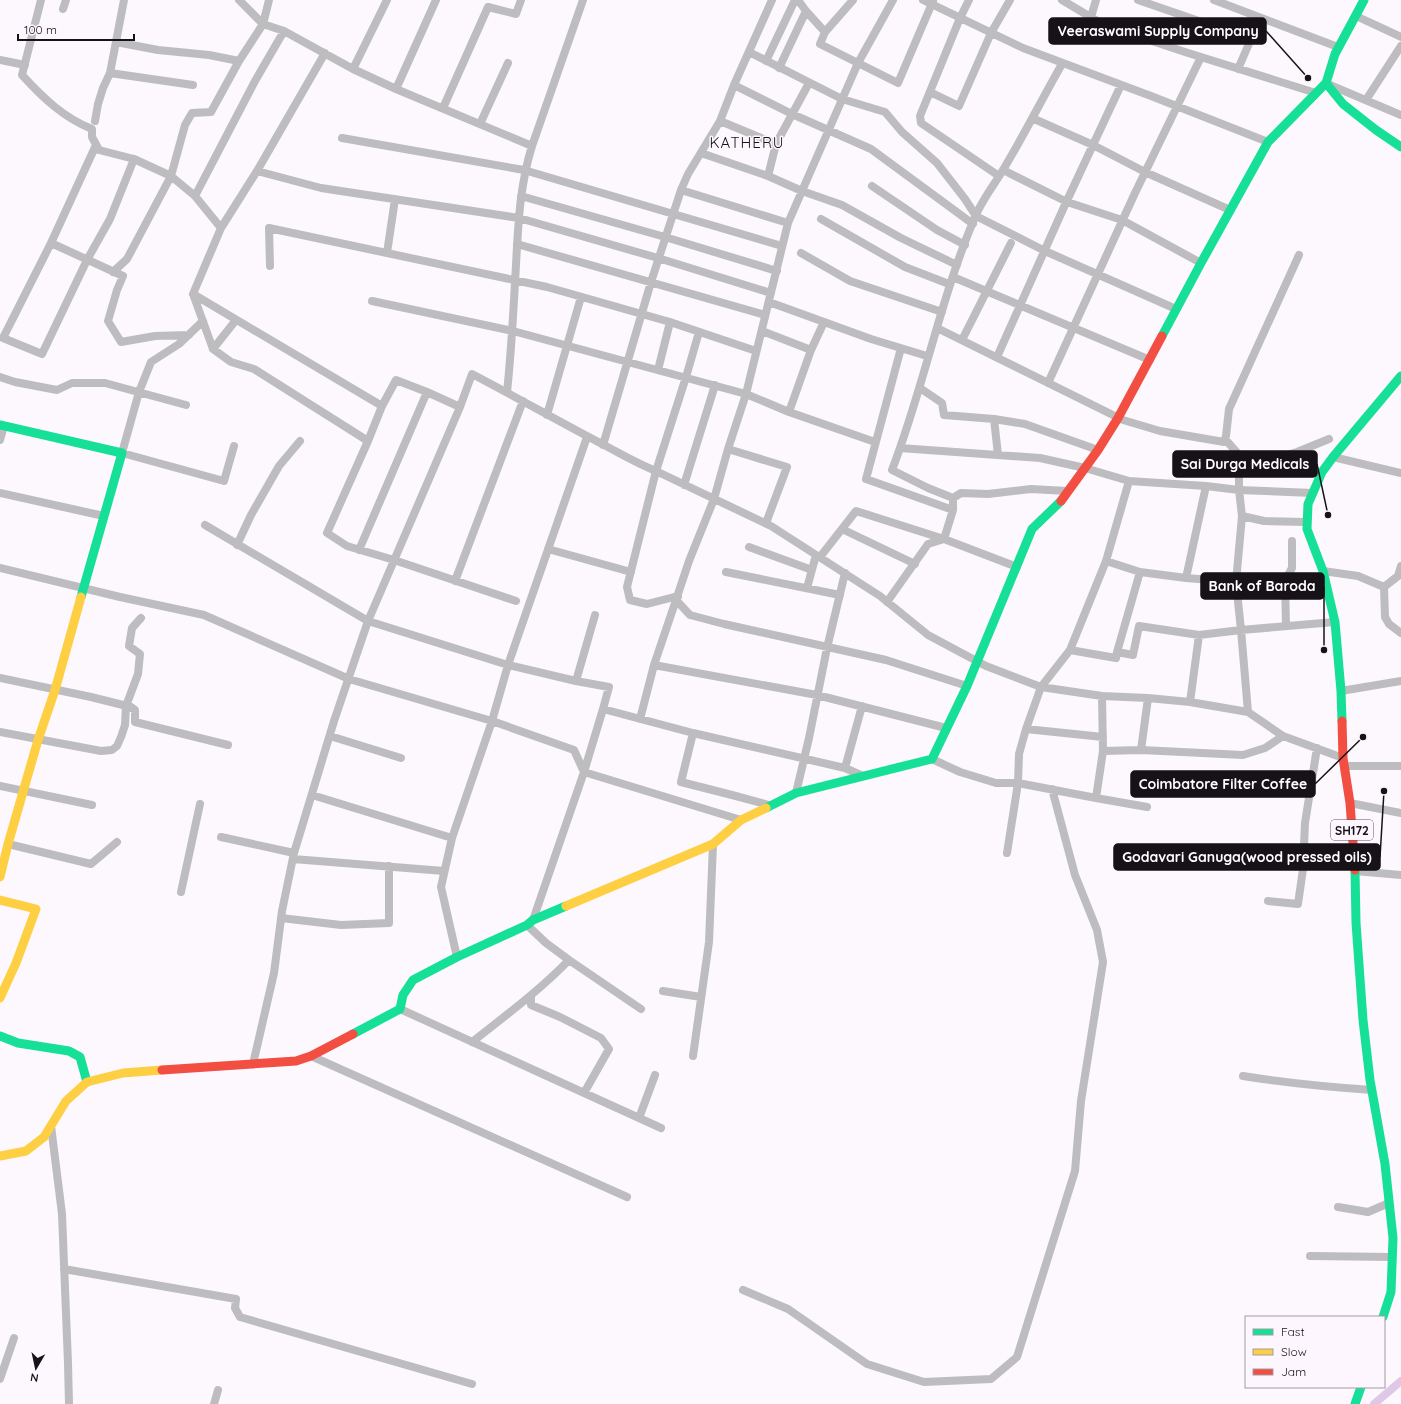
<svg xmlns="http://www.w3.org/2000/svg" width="1401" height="1404" font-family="Quicksand,sans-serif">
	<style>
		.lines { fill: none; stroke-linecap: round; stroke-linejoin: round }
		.canal { stroke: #dfc8e5; stroke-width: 8 }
		.street { stroke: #bdbcbe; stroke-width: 8 }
		.fast { stroke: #16e098; stroke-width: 9 }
		.slow { stroke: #ffcf43; stroke-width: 9 }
		.jam { stroke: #f24e42; stroke-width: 9 }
		.labels { text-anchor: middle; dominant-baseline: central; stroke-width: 3; stroke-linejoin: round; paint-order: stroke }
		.shield { fill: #fdf6ff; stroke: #5b565d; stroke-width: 1 }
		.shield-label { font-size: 12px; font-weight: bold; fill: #161217 }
		.quarter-label { font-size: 15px; letter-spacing: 1px; fill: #161217; stroke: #fdf6ff }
		.leader { fill: none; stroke: #161217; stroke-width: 1.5 }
		.callout-dot { fill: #161217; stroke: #fdf6ff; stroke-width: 1.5 }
		.callout { fill: #161217; stroke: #161217; stroke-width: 1.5 }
		.callout-label { font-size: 14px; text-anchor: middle; font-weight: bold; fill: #fff }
	</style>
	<rect width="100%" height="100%" fill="#fcf8fd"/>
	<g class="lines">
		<path class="canal" d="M 1374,1404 L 1401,1381"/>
		<path class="street" d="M 41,0 L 22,75 C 43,98 64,118 92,129 L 92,137 L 99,150 L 134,159 L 171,176 L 195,196
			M 269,0 L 263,24 L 284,31 L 353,69 L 396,89 L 532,146 L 583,0
			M 798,0 L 806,11 L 825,32 L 820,44 L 898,83 L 933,1
			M 893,0 L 858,63 L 788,223 L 746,394 L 728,449 L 714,499 L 689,561 L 676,600 L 690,615 L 724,624 L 886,660 L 967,686
			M 923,0 L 1023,48 L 1151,96 L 1268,142
			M 969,0 L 960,18 L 920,116 L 921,123 L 999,176
			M 1062,0 L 1104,25 L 1185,52 L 1316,93
			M 1138,0 L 1251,39 L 1238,69
			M 1214,0 L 1338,47
			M 63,9 L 66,0
			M 1356,16 L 1401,37
			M 1091,17 L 1096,0
			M 825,32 L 853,0
			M 1251,39 L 1259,17
			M 116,42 L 158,50 L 209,55 L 239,61
			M 749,52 L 842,99 L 885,112 L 902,132 L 937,163 L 965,199 L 976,216 L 1045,251 L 1176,309
			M 325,53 L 257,171 L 221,228 L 193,294 L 213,349 L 231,362 L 254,369 L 368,441
			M 0,60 L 25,65
			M 766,61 L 795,0
			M 1062,64 C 1042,99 1024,135 1003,170 C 994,185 982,200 975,217 C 940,299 924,387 892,470 L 928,488 L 953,498 L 961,493 L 988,494 L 1031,489 L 1067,491
			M 779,68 L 806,11
			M 353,69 L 387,0
			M 110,73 L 193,85
			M 734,85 L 792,114 L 871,149 L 973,224
			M 1330,85 L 1401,115
			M 396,89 L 436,0
			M 930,92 L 959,106 L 991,33 L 1010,0
			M 1366,100 L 1401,46
			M 443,108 L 488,7 L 516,14 L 521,0
			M 1032,118 L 1093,145 L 1145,172 L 1230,210
			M 95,121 L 98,104 L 103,88 L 110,73 L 124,0
			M 720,121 L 776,144
			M 480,124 L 508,63
			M 342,138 L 524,170 L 782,246
			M 96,145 L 51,243 L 3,338 L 42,354 L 87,260 L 110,219 L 134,159
			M 701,153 L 768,176 L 802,191 L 842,205 L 901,238 L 957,265
			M 1003,170 L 1067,202 L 1122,220 L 1201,263
			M 257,171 L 321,188 L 519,218 L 658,258 L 771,293
			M 768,176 L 776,144 L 809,83
			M 872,186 L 937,230 L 965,245
			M 681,190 L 788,223
			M 521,196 L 665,237 L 777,271
			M 821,219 L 905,267 L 949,284
			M 221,228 L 195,196 L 255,81 L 284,31
			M 51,243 L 123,276 L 117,290 L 108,321 L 121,342 L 155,336 L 189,335
			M 517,244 L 765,315
			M 387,253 L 395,199
			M 801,253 L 850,281 L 942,312
			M 270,266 L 269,228 L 547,287 L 670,322 L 756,351
			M 113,272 L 127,259 L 171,176 L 185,125 L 192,113 L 211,112 L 239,61 L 263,24 L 239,0
			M 953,277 L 1150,360
			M 193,294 L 382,406
			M 372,301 L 513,331 L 746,394 L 789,412 L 811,350 L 824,322
			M 769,302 L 871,339 L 927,356
			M 203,321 L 179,344 L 151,362 L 139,392 L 122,453 L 224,481 L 234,446
			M 937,328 L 1123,420 L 1160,431 L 1224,442 L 1226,436 L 1229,409 L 1299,255
			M 762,331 L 811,350
			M 962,340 L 1011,243
			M 901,348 L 866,479 L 953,510
			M 213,349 L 236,320
			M 997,357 L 1064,207 L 1121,85
			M 658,370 L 670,322
			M 0,377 L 15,382 L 57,390 L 72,383 L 105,383 L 186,405
			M 1048,383 L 1135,193 L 1201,57
			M 920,388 L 942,403 L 944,415 L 994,419 L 1025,424 L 1098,450
			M 507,392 C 511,355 513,319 515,282 C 518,235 518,191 532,146
			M 460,407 L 427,392 L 396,380 L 382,406 L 368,441 L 327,533 L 347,546 L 394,560 L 516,601
			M 789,412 L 875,442
			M 547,415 L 581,297
			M 994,419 L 998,455
			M 587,437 L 508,665 L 492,721 L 574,750 L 584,772 L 603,709 L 693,733 L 845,768 L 863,776
			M 1225,439 L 1239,455 L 1239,490 L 1242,516 L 1236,582 L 1241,630 L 1248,712
			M 0,440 L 4,426
			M 603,445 L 651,282 L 681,190 L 688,174 L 720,121 L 734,85 L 772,0
			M 900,448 L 1040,458 L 1085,468 L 1129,481 L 1206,486 L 1239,490 L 1313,493
			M 728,449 L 787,467 L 766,523
			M 1239,455 L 1280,457 L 1297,452 L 1329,439
			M 1333,457 L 1401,473
			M 684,485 L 715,385
			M 0,493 L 104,516
			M 1242,516 L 1264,521 L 1307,522
			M 205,525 L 368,621 L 508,665 L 576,681 L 609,687 L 603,709
			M 842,529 L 915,564
			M 237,545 L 251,515 L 279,466 L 300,441
			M 749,547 L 812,570
			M 548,549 L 631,572
			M 359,550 L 427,392
			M 820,557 L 856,511 L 944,539 L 1017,567
			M 1106,561 L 1140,572 L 1186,578 L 1236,582
			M 1401,566 L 1398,576 L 1384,587 L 1385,617 L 1389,624 L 1401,633
			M 0,568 L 120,597 L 204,615 L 349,679 L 492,721 L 452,838 L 441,887 L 457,957
			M 1323,571 L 1358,576 L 1384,587
			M 726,572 L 840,595
			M 1186,578 L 1206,486
			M 455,581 L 523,401
			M 807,588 L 816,555
			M 678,596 L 647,604 L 630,600 L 627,587 L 656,471 L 686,377 L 699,332
			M 887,602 L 928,544 L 944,539 L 953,510 L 953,498
			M 1286,626 L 1285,581 L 1292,568 L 1292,541
			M 1070,650 L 1116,658 L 1117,652 L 1133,655 L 1139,626 L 1199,635 L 1241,630 L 1335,622
			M 1117,652 L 1140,572
			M 654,665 L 676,600
			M 0,678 L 91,697 L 131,707 L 135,710 L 135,722 L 228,745
			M 576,681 L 595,615
			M 1341,691 L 1401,681
			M 1102,696 L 1103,751 L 1141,750 L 1243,755 L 1265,748 L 1283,736
			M 1190,702 L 1199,635
			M 640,719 L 654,665 L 817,695 L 946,728
			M 1026,729 L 1103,737
			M 0,732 L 101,751 L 112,750 L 117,746 L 121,737 L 125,725 L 126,706 L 138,674 L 140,654 L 129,646 L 132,628 L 141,618
			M 693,733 L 681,782 L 732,795 L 769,805
			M 330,736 L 401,758
			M 1141,750 L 1148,698
			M 932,759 L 960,772 L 996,783 L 1018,783 L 1096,798 L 1147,807
			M 1344,766 L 1401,766
			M 845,768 L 862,706
			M 0,786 L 92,805
			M 796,793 L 809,738 L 827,648 L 845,573
			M 312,795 L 452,838
			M 1096,798 L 1103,751
			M 1350,803 L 1401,813
			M 221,837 L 294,853
			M 8,844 L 91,864 L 117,842
			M 1007,853 L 1018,783 L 1019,754 L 1026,729 L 1041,687 L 1070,650 L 1106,561 L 1129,481
			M 293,859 L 444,871
			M 1355,871 L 1401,875
			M 181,892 L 200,804
			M 1268,901 L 1298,904 L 1303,869 L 1305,823 L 1317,748
			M 281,918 L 341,925 L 389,923 L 389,866
			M 533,920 L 584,772 L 741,820
			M 569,960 L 641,1009
			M 663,991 L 701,997
			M 531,996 L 531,1005 L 560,1017 L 601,1038 L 609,1049 L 584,1093
			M 400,1009 L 661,1128
			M 472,1042 C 505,1016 539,991 569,960 L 546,943 L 527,925
			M 311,1056 L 627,1197
			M 693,1056 L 709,942 L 713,844
			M 253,1064 L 274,973 L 282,911 L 294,853 L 334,721 L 368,621 L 460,407 L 472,374 C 516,397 560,422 604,445 C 621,454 638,464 656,471 L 771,526 L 880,596 L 928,635 L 986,666 L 1041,687 L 1102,696 L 1148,698 L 1190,702 L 1248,712 L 1283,736 L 1343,758
			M 1243,1076 C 1286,1083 1328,1087 1372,1090
			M 639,1118 L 655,1075
			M 51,1126 L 62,1214 L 68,1363 L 69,1404
			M 1338,1207 L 1368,1212 L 1389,1203
			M 1310,1256 L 1392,1257
			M 64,1269 L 236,1299 L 235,1308 L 240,1317 L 472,1384
			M 743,1290 L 788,1309 L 867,1364 L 924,1382 L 991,1379 L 1017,1357 L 1075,1171 L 1081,1101 L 1103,962 L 1097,930 L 1075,875 L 1052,789
			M 0,1379 L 14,1338
			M 214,1404 L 218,1390"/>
		<path class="fast" d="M 1364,0 L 1335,54 L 1326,83 L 1343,104 L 1376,130 L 1401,147
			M 1162,336 L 1201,263 L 1268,142 L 1326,83
			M 0,425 L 122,453 L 81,597
			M 1342,721 L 1341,691 L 1335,622 L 1323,571 L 1307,529 L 1308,504 L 1322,472 L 1333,457 L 1401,376
			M 766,808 L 796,793 L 932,759 L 967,686 L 1032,529 L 1061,501
			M 1355,870 L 1356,923 L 1363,1020 L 1370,1080 L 1385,1164 L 1393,1238 L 1391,1292 L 1383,1317
			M 353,1034 L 400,1009 L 403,995 L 413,980 L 457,957 L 527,925 L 533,920 L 566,906
			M 0,1036 L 18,1043 L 69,1051 L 80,1057 L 87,1082
			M 1355,1404 L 1361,1387"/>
		<path class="slow" d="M 0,877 L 8,844 L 38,740 L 55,690 L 81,597
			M 0,900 L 36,909 L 16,963 L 0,998
			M 566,906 L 713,844 L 741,820 L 766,808
			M 0,1156 L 26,1151 L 44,1137 L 66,1101 L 87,1082 L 123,1073 L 162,1070"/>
		<path class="jam" d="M 1061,501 L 1098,450 L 1118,418 L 1162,336
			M 1342,721 L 1343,758 L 1350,803 L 1355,870
			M 162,1070 L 296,1061 L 311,1056 L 353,1034"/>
	</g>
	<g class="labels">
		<rect class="shield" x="1331" y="820" width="42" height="20" rx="3"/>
		<g class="shield-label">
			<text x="1352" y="830">SH172</text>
		</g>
		<g class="quarter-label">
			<text x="747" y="142">KATHERU</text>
		</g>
	</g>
	<path class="leader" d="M1308 78L1266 31M1328 515L1317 464M1324 650L1324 586M1363 737L1315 784M1384 791L1380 857"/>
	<g class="callout-dot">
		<circle cx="1308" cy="78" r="4"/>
		<circle cx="1328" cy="515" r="4"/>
		<circle cx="1324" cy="650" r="4"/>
		<circle cx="1363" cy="737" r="4"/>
		<circle cx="1384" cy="791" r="4"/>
	</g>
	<g class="callout">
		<rect x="1049" y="18" width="217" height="26" rx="4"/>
		<rect x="1173" y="451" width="144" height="26" rx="4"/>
		<rect x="1201" y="573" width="123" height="26" rx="4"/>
		<rect x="1131" y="771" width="184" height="26" rx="4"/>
		<rect x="1114" y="844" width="266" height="26" rx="4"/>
	</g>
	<g class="callout-label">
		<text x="1158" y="36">Veeraswami Supply Company</text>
		<text x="1245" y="469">Sai Durga Medicals</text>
		<text x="1262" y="591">Bank of Baroda</text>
		<text x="1223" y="789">Coimbatore Filter Coffee</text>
		<text x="1247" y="862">Godavari Ganuga(wood pressed oils)</text>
	</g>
	<rect x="1245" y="1316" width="140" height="72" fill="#fdf6ff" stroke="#a19ba2"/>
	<rect x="1253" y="1329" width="20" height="6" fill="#16e098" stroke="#a19ba2"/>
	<text x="1281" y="1336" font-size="12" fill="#161217">Fast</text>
	<rect x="1253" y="1349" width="20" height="6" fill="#ffcf43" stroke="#a19ba2"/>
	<text x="1281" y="1356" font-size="12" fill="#161217">Slow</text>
	<rect x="1253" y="1369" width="20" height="6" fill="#f24e42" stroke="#a19ba2"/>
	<text x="1281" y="1376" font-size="12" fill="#161217">Jam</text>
	<g transform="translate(36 1368) rotate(189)" stroke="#fdf6ff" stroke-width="3" paint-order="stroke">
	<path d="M0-3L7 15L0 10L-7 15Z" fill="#161217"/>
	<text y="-6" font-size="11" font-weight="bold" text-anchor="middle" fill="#161217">N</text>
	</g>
	<path d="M18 34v6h116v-6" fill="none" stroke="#161217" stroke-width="2"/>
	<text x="24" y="34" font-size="12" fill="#161217" stroke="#fdf6ff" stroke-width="3" paint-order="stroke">100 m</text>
</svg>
